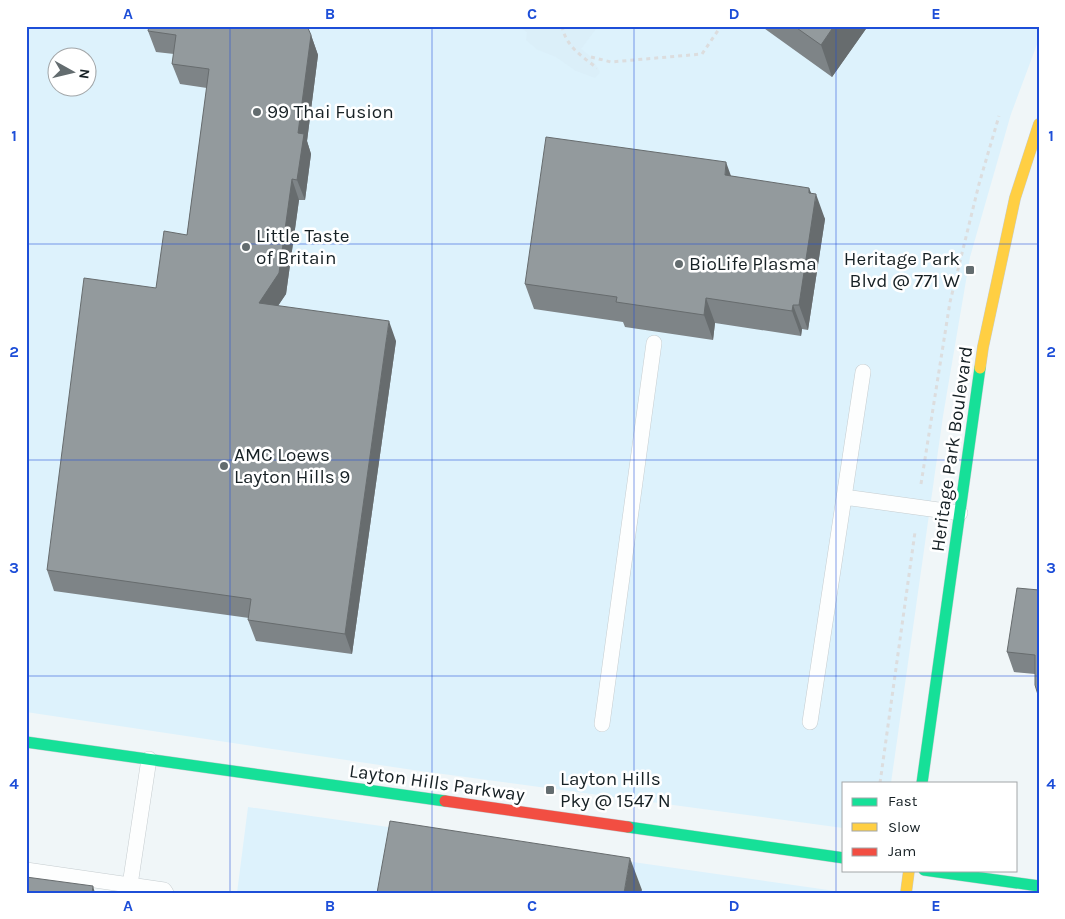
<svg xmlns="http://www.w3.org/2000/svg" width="1065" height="919" font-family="Karla,sans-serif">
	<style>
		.built { fill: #ddf2fc; fill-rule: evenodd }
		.green { fill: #dbeff9 }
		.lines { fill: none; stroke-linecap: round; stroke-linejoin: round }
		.lane-casing { stroke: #c6cdd0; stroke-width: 16 }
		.fast-casing { stroke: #c6cdd0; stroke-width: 12 }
		.slow-casing { stroke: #c6cdd0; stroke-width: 12 }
		.jam-casing { stroke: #c6cdd0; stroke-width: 12 }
		.path { stroke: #dcddde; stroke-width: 3; stroke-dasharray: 4 4; stroke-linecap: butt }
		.lane { stroke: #fdfefe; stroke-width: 15 }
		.fast { stroke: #16e098; stroke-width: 11 }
		.slow { stroke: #ffcf43; stroke-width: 11 }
		.jam { stroke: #f24e42; stroke-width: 11 }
		.wall { fill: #7e8487 }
		.shaded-wall { fill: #676c6e }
		.building { fill: #939a9d; stroke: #676c6e }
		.grid { fill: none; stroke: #1d4ed8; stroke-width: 1; stroke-opacity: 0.55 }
		.poi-dot { fill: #636c6f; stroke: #fff; stroke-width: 2 }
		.labels { text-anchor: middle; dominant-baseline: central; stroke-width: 5; stroke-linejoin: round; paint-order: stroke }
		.poi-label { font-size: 19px; fill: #172125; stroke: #fff; text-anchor: start }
		.street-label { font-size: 19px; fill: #172125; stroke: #fff }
		.neatline { fill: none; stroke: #1d4ed8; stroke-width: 2 }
		.grid-label { font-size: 16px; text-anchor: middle; font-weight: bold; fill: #1d4ed8 }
	</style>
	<rect width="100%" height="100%" fill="#f0f6f8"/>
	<path class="built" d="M 26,26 L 1039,26 L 1039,39 L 1011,114 L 970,257 L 943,416 L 891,783 L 844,783 L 843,828 L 413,770 L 26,712 ZM 58,58 L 88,58 L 88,88 L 58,88 Z
		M 248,807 L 828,890 L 844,893 L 237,893 Z"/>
	<path class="green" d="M 518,26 L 598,26 L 581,49 L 591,57 L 600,72 L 595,78 L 576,71 L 556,57 L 538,50 L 526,40 L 527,32 Z"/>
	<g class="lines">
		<g class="lane-casing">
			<path id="lane" d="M 844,497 L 960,513
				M 810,722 L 863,372
				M 602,724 L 654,343
				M 26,870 L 164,890 L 166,893
				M 130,885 L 149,759"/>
		</g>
		<g class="fast-casing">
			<path id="fast" d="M 26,742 L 445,801
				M 922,783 L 980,368
				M 628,827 L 844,858
				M 924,870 L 1039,886"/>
		</g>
		<g class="slow-casing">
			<path id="slow" d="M 980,368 L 983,347 L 1015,198 L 1039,124
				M 906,893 L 909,870"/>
		</g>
		<g class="jam-casing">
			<path id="jam" d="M 445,801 L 628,827"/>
		</g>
		<path class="path" d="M 562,26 C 566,47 582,56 597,68
			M 591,57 L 611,62 L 702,54 L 721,26
			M 921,484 L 950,302 L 979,184 L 999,116
			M 880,783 L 915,532"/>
		<use href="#lane" class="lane"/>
		<use href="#fast" class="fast"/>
		<use href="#slow" class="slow"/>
		<use href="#jam" class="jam"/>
	</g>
	<path class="wall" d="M 761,26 L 868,26 L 832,77 Z
		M 148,31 L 311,35 L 318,55 L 307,141 L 311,154 L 305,200 L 299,200 L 286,294 L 278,306 L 396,341 L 352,654 L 256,641 L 248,620 L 249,618 L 54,591 L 47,570 L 156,288 L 187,235 L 207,88 L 180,84 L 172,64 L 174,54 L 156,52 Z
		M 732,176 L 811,194 L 825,219 L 808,330 L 802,329 L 801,336 L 715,323 L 713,340 L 625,327 L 623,322 L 534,309 L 525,284 Z
		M 1039,590 L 1035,674 L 1014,672 L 1007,652 Z"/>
	<path class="shaded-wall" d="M 834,26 L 868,26 L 832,77 L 821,45 Z
		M 311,35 L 318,55 L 307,141 L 311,154 L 305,200 L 297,180 L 298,133 Z
		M 726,162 L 735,187 L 725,175 Z
		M 292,179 L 299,200 L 286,294 L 266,323 L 259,303 Z
		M 809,188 L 815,202 L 816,194 L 825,219 L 808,330 L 799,305 Z
		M 706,298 L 715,323 L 713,340 L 704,315 Z
		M 793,305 L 802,329 L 801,336 L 792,311 Z
		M 389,321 L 396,341 L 352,654 L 345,634 Z
		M 630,858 L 642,890 L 641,893 L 624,893 Z
		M 93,886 L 95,893 L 92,893 Z"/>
	<path class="building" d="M 149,26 L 307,26 L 311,35 L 298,133 L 304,134 L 297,180 L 292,179 L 279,273 L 259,303 L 389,321 L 345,634 L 248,620 L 251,599 L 47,570 L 84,278 L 156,288 L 164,231 L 187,235 L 209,69 L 172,64 L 176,35 L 148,31 Z
		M 794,26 L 834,26 L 821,45 Z
		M 546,137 L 726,162 L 725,175 L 809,188 L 809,193 L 816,194 L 799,305 L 793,305 L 792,311 L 706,298 L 704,315 L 616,302 L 617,297 L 525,284 Z
		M 1017,588 L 1039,590 L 1039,698 L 1035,685 L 1035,655 L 1007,652 Z
		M 390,821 L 630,858 L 624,893 L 377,893 Z
		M 26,877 L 93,886 L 92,893 L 26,893 Z"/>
	<path class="grid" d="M 230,26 L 230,893M 432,26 L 432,893M 634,26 L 634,893M 836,26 L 836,893M 26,244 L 1039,244M 26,460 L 1039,460M 26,676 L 1039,676"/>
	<g class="poi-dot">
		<circle cx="257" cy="112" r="5"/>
		<circle cx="246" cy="247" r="5"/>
		<circle cx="679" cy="264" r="5"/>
		<rect x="965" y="265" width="10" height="10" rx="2.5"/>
		<circle cx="224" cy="466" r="5"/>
		<rect x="545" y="785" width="10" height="10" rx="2.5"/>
	</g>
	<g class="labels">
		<g class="poi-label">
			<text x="267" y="112">99 Thai Fusion</text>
			<text x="256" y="236">Little Taste<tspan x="256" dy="22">of Britain</tspan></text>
			<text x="960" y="259" text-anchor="end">Heritage Park<tspan x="960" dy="22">Blvd @ 771 W</tspan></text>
			<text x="689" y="264">BioLife Plasma</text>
			<text x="234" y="455">AMC Loews<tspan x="234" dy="22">Layton Hills 9</tspan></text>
			<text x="560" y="779">Layton Hills<tspan x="560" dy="22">Pky @ 1547 N</tspan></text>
		</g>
		<g class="street-label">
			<text transform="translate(952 449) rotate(-82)">Heritage Park Boulevard</text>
			<text transform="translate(437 783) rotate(8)">Layton Hills Parkway</text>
		</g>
	</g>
	<rect width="1065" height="919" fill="none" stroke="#ffffff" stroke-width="55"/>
	<rect x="842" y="782" width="175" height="90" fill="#ffffff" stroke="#a2a6a8"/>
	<rect x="852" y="798" width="25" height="8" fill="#16e098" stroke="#a2a6a8"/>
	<text x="888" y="806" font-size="15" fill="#172125">Fast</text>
	<rect x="852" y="823" width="25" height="8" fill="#ffcf43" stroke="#a2a6a8"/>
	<text x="888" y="832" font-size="15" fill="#172125">Slow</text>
	<rect x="852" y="848" width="25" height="8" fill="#f24e42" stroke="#a2a6a8"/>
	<text x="888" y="856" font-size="15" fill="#172125">Jam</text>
	<g transform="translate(72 72) rotate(98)"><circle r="24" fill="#ffffff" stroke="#a2a6a8"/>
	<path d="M0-4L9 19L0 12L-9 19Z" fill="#636c6f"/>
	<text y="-8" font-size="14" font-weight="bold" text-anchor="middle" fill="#172125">N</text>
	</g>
	<rect x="28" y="28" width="1010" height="864" class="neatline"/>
	<g class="grid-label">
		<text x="128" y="19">A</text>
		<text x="330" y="19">B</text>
		<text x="532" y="19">C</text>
		<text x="734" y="19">D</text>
		<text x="936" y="19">E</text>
		<text x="14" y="141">1</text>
		<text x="1051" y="141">1</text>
		<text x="14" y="357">2</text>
		<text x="1051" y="357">2</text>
		<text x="14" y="573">3</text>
		<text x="1051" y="573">3</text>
		<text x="14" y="789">4</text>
		<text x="1051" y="789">4</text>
		<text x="128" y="911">A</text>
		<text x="330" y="911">B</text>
		<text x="532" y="911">C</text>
		<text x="734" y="911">D</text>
		<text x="936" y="911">E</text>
	</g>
</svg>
